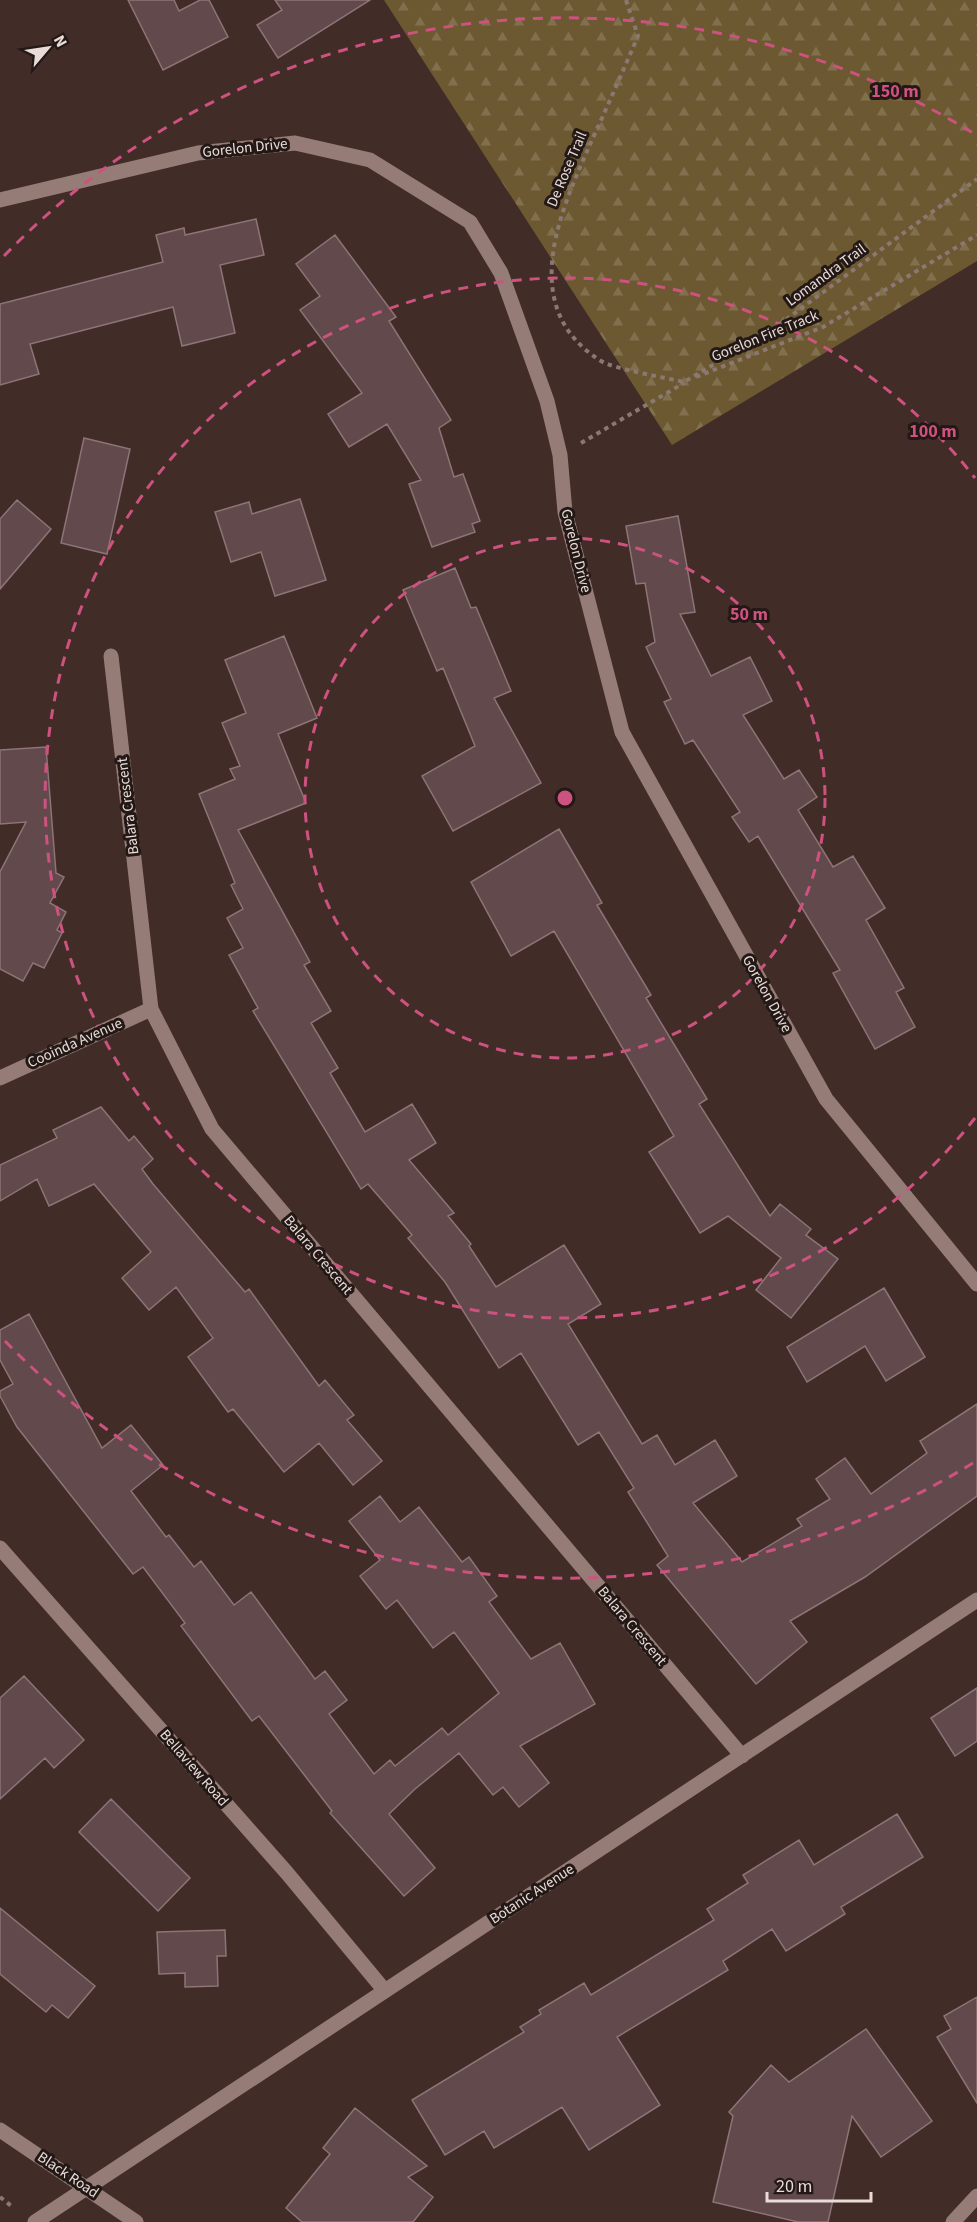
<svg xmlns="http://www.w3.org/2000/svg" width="977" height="2222" font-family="'Source Sans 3',sans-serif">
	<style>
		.forest { fill: url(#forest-firs) }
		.building { fill: #61494c; stroke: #8e7377; stroke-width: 1.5 }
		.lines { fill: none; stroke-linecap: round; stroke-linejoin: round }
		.path { stroke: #8b7873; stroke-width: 4; stroke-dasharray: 4.5 4.5; stroke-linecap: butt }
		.street { stroke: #967c76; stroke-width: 15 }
		.secondary { stroke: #967c76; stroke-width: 15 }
		.ring { fill: none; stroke: #ce5280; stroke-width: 3; stroke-dasharray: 10 8 }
		.labels { text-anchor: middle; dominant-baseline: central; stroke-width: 6; stroke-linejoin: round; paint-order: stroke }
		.street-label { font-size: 15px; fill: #eadbd7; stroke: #221815 }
		.centre { fill: #ce5280; stroke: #221815; stroke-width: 3 }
		.ring-label { font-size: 18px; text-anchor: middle; font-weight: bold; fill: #ce5280; stroke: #221815; stroke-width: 6; stroke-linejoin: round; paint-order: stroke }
	</style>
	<defs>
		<pattern id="forest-firs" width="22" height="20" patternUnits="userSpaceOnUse" patternTransform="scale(1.5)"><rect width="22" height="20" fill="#6c5931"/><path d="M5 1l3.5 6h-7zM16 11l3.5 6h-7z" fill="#81704e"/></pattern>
	</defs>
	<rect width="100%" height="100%" fill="#422c27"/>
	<path class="forest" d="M 384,0 L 977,0 L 977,261 L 672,445 Z"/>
	<path class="building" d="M 128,0 L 174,0 L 179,11 L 200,0 L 209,0 L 228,37 L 163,70 Z
		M 275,0 L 370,0 L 278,58 L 257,25 L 282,10 Z
		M 256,219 L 264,255 L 220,265 L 235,333 L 182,346 L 173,307 L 30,344 L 39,374 L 0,385 L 0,304 L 163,262 L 156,235 L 184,228 L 185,235 Z
		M 335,235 L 396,317 L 389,321 L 451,420 L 439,428 L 454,477 L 463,474 L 480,521 L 472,524 L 475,532 L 432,547 L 409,484 L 421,480 L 387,424 L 349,447 L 328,414 L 362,393 L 300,310 L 320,296 L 296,264 Z
		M 84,438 L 130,449 L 107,554 L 61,543 Z
		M 300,499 L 326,580 L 275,596 L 261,552 L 231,562 L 215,512 L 249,502 L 252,514 Z
		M 17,500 L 51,529 L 0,589 L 0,519 Z
		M 678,516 L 695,612 L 680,614 L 711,676 L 750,657 L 772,701 L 743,715 L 784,779 L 799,770 L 817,797 L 798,810 L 833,867 L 853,856 L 885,908 L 866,920 L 904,988 L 896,992 L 915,1027 L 875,1049 L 833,973 L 840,970 L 758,836 L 749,842 L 732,817 L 740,812 L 693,740 L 685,744 L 664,702 L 671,699 L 646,647 L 655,642 L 645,583 L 636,584 L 626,526 Z
		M 455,568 L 471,608 L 476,607 L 511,691 L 494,698 L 541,783 L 453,831 L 422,776 L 475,746 L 443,668 L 437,671 L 403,590 Z
		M 284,636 L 317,718 L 278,734 L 306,803 L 238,830 L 310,962 L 304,965 L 331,1011 L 311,1023 L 338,1068 L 330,1073 L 365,1132 L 412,1104 L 436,1143 L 409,1160 L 454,1213 L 448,1216 L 471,1244 L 469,1246 L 496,1287 L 564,1245 L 601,1304 L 568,1324 L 642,1444 L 657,1435 L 675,1465 L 715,1440 L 737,1476 L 693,1503 L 742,1562 L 802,1526 L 797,1519 L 830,1499 L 816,1479 L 845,1458 L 871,1494 L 927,1453 L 920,1441 L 977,1404 L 977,1496 L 865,1577 L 790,1621 L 807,1642 L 756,1684 L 657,1565 L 668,1556 L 628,1492 L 634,1488 L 599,1432 L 578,1445 L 521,1353 L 499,1368 L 445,1282 L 408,1238 L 412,1235 L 368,1184 L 361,1189 L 253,1011 L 258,1008 L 229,955 L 243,948 L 227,918 L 243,909 L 231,885 L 235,883 L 199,794 L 235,779 L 230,769 L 240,766 L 222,723 L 246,713 L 225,660 Z
		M 46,747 L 56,873 L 64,877 L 50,903 L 66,912 L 57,930 L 62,933 L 44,968 L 33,963 L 23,981 L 0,969 L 0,872 L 26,822 L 0,824 L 0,750 Z
		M 559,829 L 602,903 L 597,905 L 651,995 L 646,998 L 707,1099 L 699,1104 L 770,1216 L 780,1204 L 811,1229 L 806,1235 L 838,1259 L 791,1318 L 756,1290 L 781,1258 L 728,1216 L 700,1233 L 649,1152 L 674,1136 L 554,931 L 511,956 L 471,882 Z
		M 101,1107 L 129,1141 L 134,1136 L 153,1159 L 142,1169 L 153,1184 L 245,1292 L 249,1289 L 319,1386 L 325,1380 L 354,1415 L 347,1420 L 382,1461 L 353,1485 L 319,1443 L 284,1472 L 233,1409 L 228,1412 L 188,1357 L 213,1338 L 176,1287 L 149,1310 L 122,1278 L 151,1252 L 94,1184 L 49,1206 L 37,1179 L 0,1201 L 0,1165 L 57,1138 L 53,1130 Z
		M 884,1288 L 925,1357 L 886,1381 L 865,1346 L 807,1382 L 787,1347 Z
		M 29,1314 L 102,1448 L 131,1425 L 163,1465 L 131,1491 L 166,1537 L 169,1535 L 194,1567 L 201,1561 L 234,1605 L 251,1592 L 315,1679 L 325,1671 L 347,1700 L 329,1714 L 374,1774 L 390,1760 L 395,1766 L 442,1728 L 448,1735 L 499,1693 L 454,1632 L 433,1648 L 397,1600 L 386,1609 L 360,1576 L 380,1560 L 349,1521 L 380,1496 L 400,1522 L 419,1507 L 462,1562 L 469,1557 L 497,1596 L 489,1602 L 531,1659 L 560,1643 L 595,1704 L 520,1746 L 549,1783 L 519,1807 L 503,1787 L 493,1795 L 459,1753 L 415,1789 L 389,1814 L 435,1868 L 404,1896 L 330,1813 L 332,1811 L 259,1716 L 252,1721 L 181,1626 L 185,1623 L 143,1567 L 133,1574 L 17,1427 L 0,1396 L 0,1391 L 13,1384 L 0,1360 L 0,1330 Z
		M 24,1676 L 84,1740 L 54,1768 L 45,1758 L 0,1799 L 0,1698 Z
		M 977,1688 L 977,1741 L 955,1756 L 931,1718 Z
		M 111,1799 L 190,1878 L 158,1911 L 79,1832 Z
		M 897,1814 L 923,1857 L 841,1907 L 845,1914 L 786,1951 L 772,1929 L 723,1961 L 728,1970 L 617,2037 L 660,2105 L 589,2150 L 562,2107 L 494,2148 L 484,2131 L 445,2155 L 412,2100 L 524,2032 L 520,2027 L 541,2014 L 539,2010 L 584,1983 L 591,1995 L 714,1920 L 707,1909 L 748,1883 L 743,1875 L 799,1840 L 814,1865 Z
		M 0,1908 L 95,1986 L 68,2018 L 52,2005 L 46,2012 L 0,1974 Z
		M 225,1930 L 226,1956 L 217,1956 L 218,1986 L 185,1987 L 185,1973 L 159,1974 L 157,1932 Z
		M 977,1997 L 977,2103 L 937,2037 L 951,2029 L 944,2016 Z
		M 866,2029 L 932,2121 L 881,2157 L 852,2116 L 828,2222 L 798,2222 L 713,2202 L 733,2116 L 729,2112 L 771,2065 L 789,2082 Z
		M 355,2108 L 427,2166 L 408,2177 L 433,2197 L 413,2222 L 302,2222 L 286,2208 L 330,2154 L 323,2148 Z"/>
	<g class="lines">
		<path class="path" d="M 626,0 L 638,36 C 623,71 608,105 592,140 C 561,210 515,307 601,361 C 614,369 667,378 684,382 L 769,332 L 977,179
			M 696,377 L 823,327 L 977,235
			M 581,443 L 684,383
			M 0,2197 L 14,2208"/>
		<path class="street" d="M 0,200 L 198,153 L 295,143 L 370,160 L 470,222 L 501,273 L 547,401 L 560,455 L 565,512 L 622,732 L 826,1099 L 977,1284
			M 111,656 L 151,1009 L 212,1129 L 742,1756
			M 0,1078 L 151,1009
			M 0,1548 L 287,1873 L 385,1991
			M 35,2222 L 977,1600
			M 953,2222 L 977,2196"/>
		<path class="secondary" d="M 0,2130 L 136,2222"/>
	</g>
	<g class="ring">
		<circle cx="565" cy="798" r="260"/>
		<path d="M975 1118A520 520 0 1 1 975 478"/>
		<path d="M973 1463A780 780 0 0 1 4 1340M4 256A780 780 0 0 1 973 133"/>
	</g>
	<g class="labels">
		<g class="street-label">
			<text transform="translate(245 148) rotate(-6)">Gorelon Drive</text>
			<text transform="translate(567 169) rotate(-67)">De Rose Trail</text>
			<text transform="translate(826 275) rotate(-36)">Lomandra Trail</text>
			<text transform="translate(765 336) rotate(-22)">Gorelon Fire Track</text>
			<text transform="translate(576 551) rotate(76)">Gorelon Drive</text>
			<text transform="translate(128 806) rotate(-97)">Balara Crescent</text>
			<text transform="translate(767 994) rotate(61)">Gorelon Drive</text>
			<text transform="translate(75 1043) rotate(-24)">Cooinda Avenue</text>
			<text transform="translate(318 1255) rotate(50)">Balara Crescent</text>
			<text transform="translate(632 1626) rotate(50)">Balara Crescent</text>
			<text transform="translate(194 1768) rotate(49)">Bellaview Road</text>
			<text transform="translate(532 1894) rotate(-33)">Botanic Avenue</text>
			<text transform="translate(68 2175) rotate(34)">Black Road</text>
		</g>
	</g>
	<circle cx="565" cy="798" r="9" class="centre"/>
	<g class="ring-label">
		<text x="895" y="97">150 m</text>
		<text x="933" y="437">100 m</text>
		<text x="749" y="620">50 m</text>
	</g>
	<g transform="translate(48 48) rotate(61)" stroke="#221815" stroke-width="4.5" paint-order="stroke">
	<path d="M0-4.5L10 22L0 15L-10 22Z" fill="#eadbd7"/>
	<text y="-9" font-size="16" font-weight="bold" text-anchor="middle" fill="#eadbd7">N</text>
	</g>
	<path d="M767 2192v9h104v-9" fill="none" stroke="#eadbd7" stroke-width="3"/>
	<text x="776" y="2192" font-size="18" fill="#eadbd7" stroke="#221815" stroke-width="4.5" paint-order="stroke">20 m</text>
</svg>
